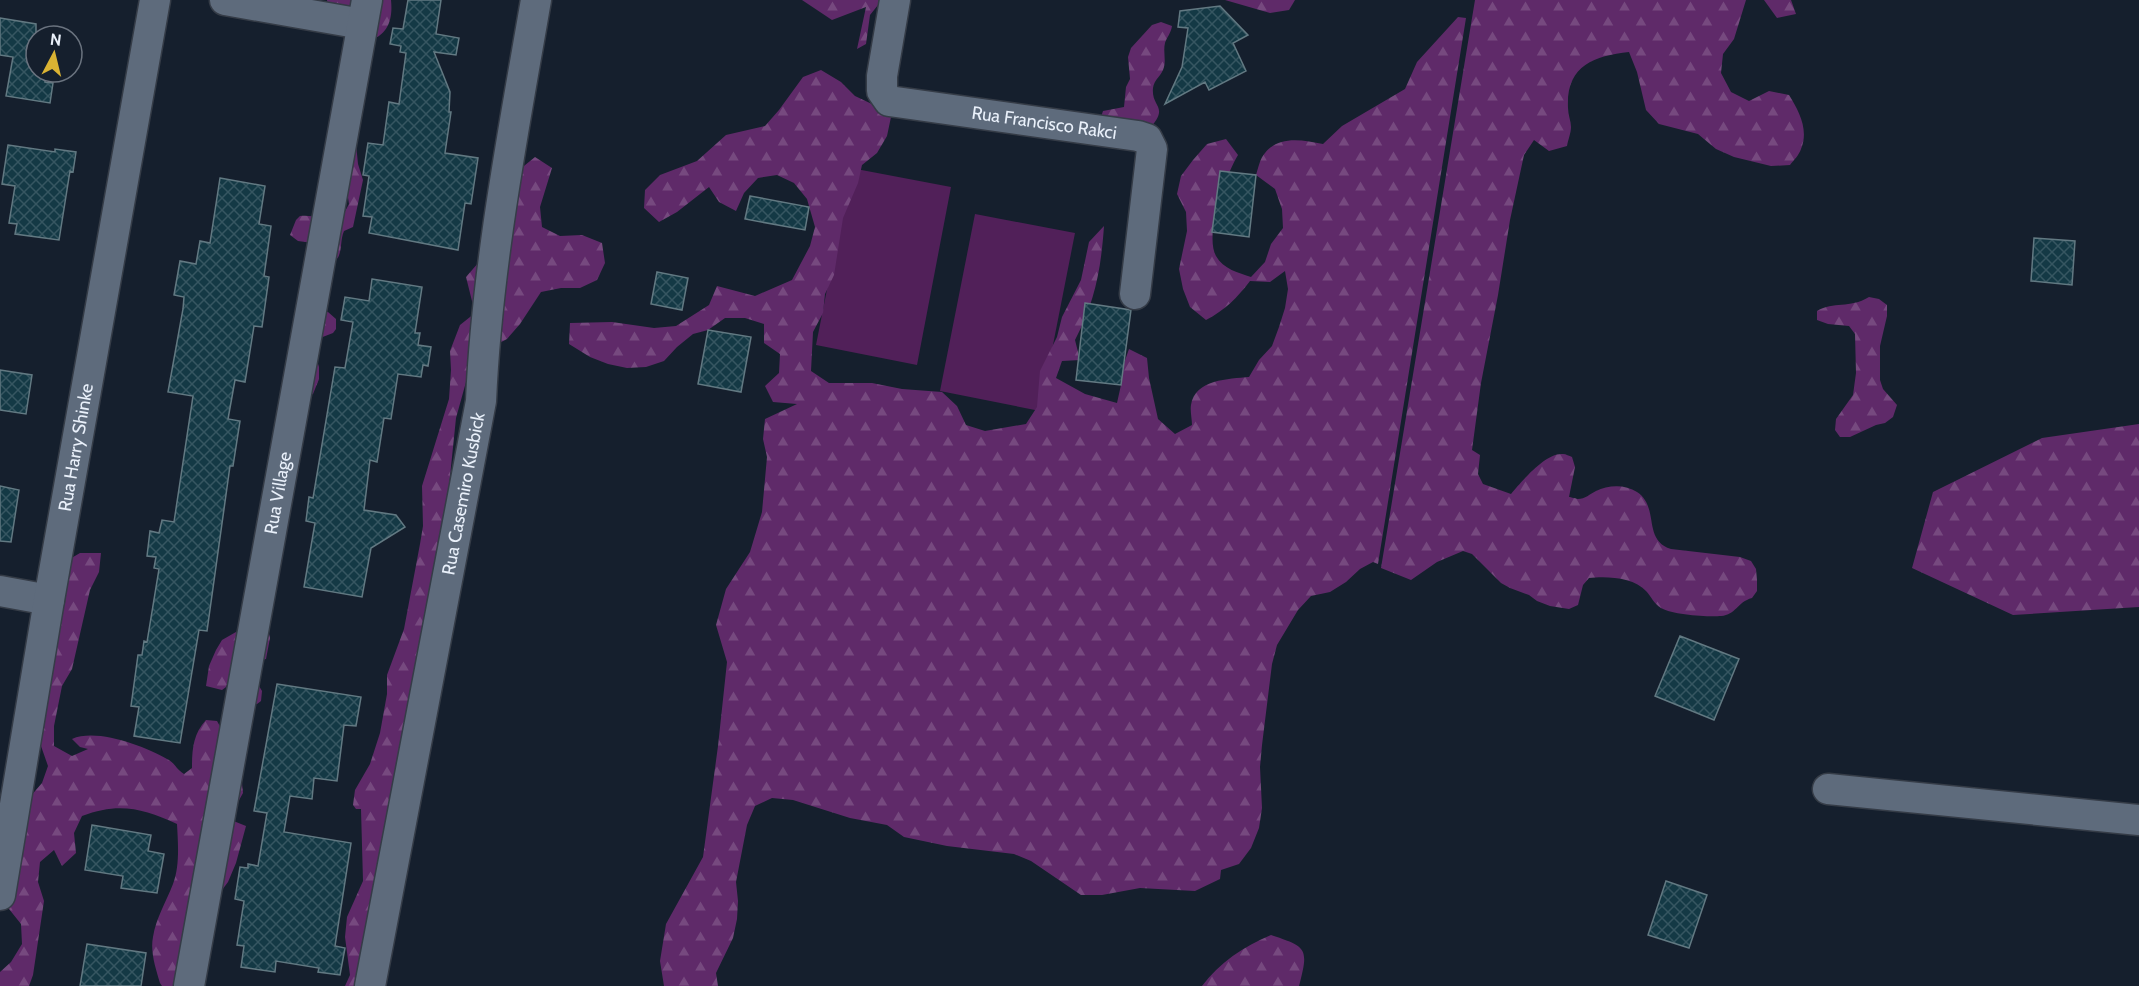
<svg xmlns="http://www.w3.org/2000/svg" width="2139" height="986" font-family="Cabin,sans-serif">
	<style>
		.green { fill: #512059 }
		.forest { fill: url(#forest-firs) }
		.building { fill: url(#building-cross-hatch); stroke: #627982; stroke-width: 1.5 }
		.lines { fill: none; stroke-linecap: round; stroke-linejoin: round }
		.minor-casing { stroke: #353c47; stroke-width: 33 }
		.minor { stroke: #5e6b7c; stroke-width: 30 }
		.labels { text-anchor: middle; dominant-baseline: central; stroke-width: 6; stroke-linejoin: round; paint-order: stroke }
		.street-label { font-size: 18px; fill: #e9f0fa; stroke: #151f2d }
	</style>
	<defs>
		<pattern id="forest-firs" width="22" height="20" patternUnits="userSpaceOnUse" patternTransform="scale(1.5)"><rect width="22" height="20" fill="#5f2a69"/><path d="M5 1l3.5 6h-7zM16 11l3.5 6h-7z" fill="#76497f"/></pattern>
		<pattern id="building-cross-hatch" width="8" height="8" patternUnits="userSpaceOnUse" patternTransform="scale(1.5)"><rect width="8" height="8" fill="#143945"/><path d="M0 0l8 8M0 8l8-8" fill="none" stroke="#365661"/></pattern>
	</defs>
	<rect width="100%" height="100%" fill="#151f2d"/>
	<path class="green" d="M 851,168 L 951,187 L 917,365 L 816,345 Z
		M 975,214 L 1075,233 L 1040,411 L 940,391 Z"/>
	<path class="forest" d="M 327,0 L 391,0 C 393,20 388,35 368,41 L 328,8 Z
		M 802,0 L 882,0 L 870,15 L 866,44 L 857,49 L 866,7 L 832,20 Z
		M 1225,0 L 1295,0 L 1289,10 L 1270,13 Z
		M 1475,0 L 1746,0 L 1734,39 L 1723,54 L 1721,73 L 1731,92 L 1749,101 L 1769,91 L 1789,95 C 1799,111 1809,130 1801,149 C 1799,155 1794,160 1790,165 L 1771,166 L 1734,157 L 1716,149 L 1698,134 L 1659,124 L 1646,110 L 1637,72 L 1629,52 C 1593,56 1566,66 1568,108 C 1568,115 1571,121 1571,127 C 1571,133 1568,140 1567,146 L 1549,151 L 1534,140 L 1524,155 L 1510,220 L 1498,295 L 1481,383 L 1472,450 L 1480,455 L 1478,474 L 1483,484 L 1511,494 C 1521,482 1546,452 1563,454 C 1566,454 1569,456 1572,457 L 1575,467 L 1569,497 C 1570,497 1578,499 1578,499 C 1585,499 1590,494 1596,491 C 1608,485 1625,484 1637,492 C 1660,507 1642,540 1671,549 L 1740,557 L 1751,561 L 1756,569 L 1757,580 L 1757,591 L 1752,598 C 1737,602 1736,615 1721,616 C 1708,617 1673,615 1661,608 C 1654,604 1651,596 1646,591 C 1634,577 1606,576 1589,578 L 1583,585 L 1578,605 L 1569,609 L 1550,606 L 1537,601 L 1529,595 L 1510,588 L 1501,583 L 1472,554 L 1463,551 L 1437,562 L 1411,580 L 1381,568 Z
		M 1764,0 L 1791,0 L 1796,14 L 1777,18 Z
		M 1458,17 L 1466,18 L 1378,564 L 1373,562 L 1360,569 L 1346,582 L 1330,592 L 1311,596 L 1298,610 L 1277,645 L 1272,664 L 1262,745 L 1260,767 L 1262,808 L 1259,828 L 1251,848 L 1239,864 L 1221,870 L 1220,879 L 1195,891 L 1140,888 L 1102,895 L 1081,895 L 1031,861 L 1014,854 L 947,846 L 904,837 L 887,825 L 850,818 L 793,800 L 772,798 L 755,806 L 747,825 L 736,882 L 738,901 L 737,919 L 733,938 L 716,973 L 718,986 L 664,986 L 660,961 L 666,924 L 703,857 L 718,746 L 727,662 L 716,625 L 726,589 L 750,552 L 762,512 L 767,457 L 763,439 L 765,419 L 797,404 L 773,402 L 765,386 L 779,373 L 780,354 L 764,343 L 764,324 L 745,318 L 725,318 L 708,330 L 693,334 L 677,347 L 664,361 L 646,367 L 627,368 L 608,364 L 590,357 L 569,344 L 570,323 L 612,322 L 654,328 L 676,326 L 709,305 L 717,286 L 755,296 L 792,280 L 810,246 L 815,227 L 807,199 L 794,183 L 777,175 L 758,178 L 744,193 L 736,211 L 719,202 L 709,187 L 677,212 L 659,222 L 644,208 L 645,190 L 660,175 L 697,161 L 726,135 L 765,126 L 779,110 L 803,77 L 821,70 L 841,82 L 855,96 L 874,105 L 891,117 L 887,136 L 877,153 L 862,165 L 858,183 L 843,218 L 834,275 L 825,294 L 823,313 L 813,332 L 811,371 L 829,383 L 872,383 L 902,389 L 942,392 L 957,406 L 966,425 L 985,431 L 1026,424 L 1037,407 L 1040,371 L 1057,337 L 1062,317 L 1081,280 L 1089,242 L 1104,226 C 1101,269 1095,302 1075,340 L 1080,360 L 1062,361 L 1056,378 L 1085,394 L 1117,403 L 1121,385 L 1122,369 L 1129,349 L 1147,358 L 1149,378 L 1158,419 L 1175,434 L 1192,425 C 1192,419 1190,411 1191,405 C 1195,379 1229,379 1249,377 L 1259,360 L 1272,346 L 1279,327 L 1285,308 L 1288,289 L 1285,271 L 1270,282 L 1250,281 C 1237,298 1225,310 1206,320 L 1190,307 L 1183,289 L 1179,269 L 1187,231 L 1186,212 L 1177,194 L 1181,176 L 1193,160 L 1207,144 L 1226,139 L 1238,155 C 1226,175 1204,234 1216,256 C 1223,269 1239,273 1251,277 L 1265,262 L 1271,244 L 1283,228 L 1282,209 L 1275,189 L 1256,175 C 1258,169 1260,158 1265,153 C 1279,135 1303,140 1323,144 L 1342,126 L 1405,89 L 1417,62 Z
		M 1161,22 L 1172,26 C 1171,33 1167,37 1165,43 C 1163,51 1166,60 1164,67 C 1162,76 1154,79 1153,88 C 1151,107 1169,106 1151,127 L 1100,120 L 1103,111 L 1124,107 L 1126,87 L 1130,79 L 1128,57 L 1131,48 L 1152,25 Z
		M 356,144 L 358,164 L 363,180 L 353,227 L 344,231 C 339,242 344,257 332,263 L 313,243 L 298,241 L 290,235 L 296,220 L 300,216 C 319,214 321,224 342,217 L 349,204 L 347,191 Z
		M 535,157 L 552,168 L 540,207 L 542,227 L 560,236 L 582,235 L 602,243 L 605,263 L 597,280 L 580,288 L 561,288 L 541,292 L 520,324 L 507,339 L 490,348 L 466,382 L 456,418 L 448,496 L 429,618 L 417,660 L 407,740 L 361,986 L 345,986 L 350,975 L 345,937 L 347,917 L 363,881 L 361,809 L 356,809 L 353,805 L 355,790 L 370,764 L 380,733 L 387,694 L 387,675 L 404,629 L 420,544 L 423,526 L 422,486 L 449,399 L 451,370 L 450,351 L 460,325 L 475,313 L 466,277 L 479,262 L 519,170 Z
		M 1869,297 L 1879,299 L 1887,305 L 1887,316 L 1880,346 L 1880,380 L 1883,389 L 1897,405 L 1893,417 L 1885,423 L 1876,425 L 1850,437 L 1840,437 L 1835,430 L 1836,419 L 1853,395 L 1856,373 L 1855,334 L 1849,326 L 1828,324 L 1817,320 L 1817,311 C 1834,301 1849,309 1869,297 Z
		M 322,310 L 328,312 L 336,319 L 336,329 L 333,333 L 320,338 L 316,357 L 319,367 L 319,379 L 313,394 L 308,396 Z
		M 2139,424 L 2139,607 L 2013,615 L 1912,568 L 1933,492 L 2042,438 Z
		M 80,553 L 101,553 L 99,572 L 90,590 L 72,669 L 62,686 L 54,726 L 54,746 L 72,756 L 88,749 L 80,747 L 72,739 C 97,728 144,746 167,759 C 174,762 176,769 184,774 L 192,768 C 192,750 193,734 206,720 L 217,721 L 222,730 L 232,779 L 242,783 L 243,793 L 238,802 L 229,805 L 226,818 L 246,826 L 236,863 L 228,882 L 216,898 L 187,986 L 162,986 L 160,983 C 156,969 150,952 153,937 C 156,918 166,902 173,884 C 180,866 178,843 177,824 C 143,808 118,802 82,816 L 74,833 L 76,853 L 62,866 L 54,850 L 40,862 L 38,882 L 44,901 L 33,975 L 29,986 L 0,986 L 0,972 L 11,962 L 22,944 L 21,924 L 9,909 L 7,889 L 29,798 L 42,783 L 48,766 L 41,746 L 36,726 L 63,563 Z
		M 268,629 L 270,638 L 266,659 L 256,661 L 256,681 L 262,691 L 261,701 L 257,704 L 252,704 L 230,678 L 226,687 L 222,690 L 206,686 L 209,666 L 216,650 L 222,640 L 236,632 L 238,636 Z
		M 1271,935 C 1307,947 1309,948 1299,986 L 1202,986 C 1219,963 1244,946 1271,935 Z"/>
	<path class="building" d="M 408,0 L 441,0 L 436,34 L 459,38 L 456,55 L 434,52 L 450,92 L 449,112 L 451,112 L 445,153 L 478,158 L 471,204 L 465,203 L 458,250 L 369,233 L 372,217 L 363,216 L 369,176 L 363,175 L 368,143 L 383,145 L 389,102 L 399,104 L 406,53 L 400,52 L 401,46 L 390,44 L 393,28 L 403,29 Z
		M 1220,6 L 1248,35 L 1233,43 L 1246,71 L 1209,90 L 1205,82 L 1165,104 L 1182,67 L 1188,28 L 1178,27 L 1180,11 Z
		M 0,18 L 36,24 L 36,72 L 46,72 L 45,82 L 53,83 L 50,103 L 6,96 L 13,57 L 0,55 Z
		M 8,145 L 55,152 L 55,149 L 76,152 L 73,172 L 70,171 L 59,240 L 15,234 L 17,224 L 9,223 L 15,186 L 2,184 Z
		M 1220,171 L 1256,175 L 1249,237 L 1212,232 Z
		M 220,178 L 265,186 L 259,224 L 271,226 L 264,276 L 269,277 L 262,327 L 254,326 L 245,382 L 235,380 L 228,419 L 240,421 L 233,466 L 230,466 L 207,631 L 199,630 L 180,743 L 134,736 L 139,707 L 131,706 L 138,655 L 142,655 L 144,641 L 147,642 L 159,569 L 154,568 L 156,557 L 147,556 L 150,531 L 159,533 L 162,520 L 174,522 L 193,396 L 168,392 L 183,309 L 184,297 L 174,295 L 180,261 L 196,264 L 200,241 L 210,243 Z
		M 750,196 L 809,207 L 805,230 L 745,219 Z
		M 2034,238 L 2075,241 L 2072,285 L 2031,281 Z
		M 657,272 L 688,278 L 682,310 L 651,304 Z
		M 372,279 L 422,287 L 415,333 L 420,333 L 418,345 L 431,347 L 428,366 L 423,365 L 421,377 L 398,374 L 391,419 L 384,418 L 377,462 L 370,460 L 364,510 L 396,515 L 405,527 L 371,548 L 362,597 L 304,587 L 315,523 L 306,521 L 309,497 L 313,498 L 335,367 L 345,368 L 353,322 L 341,320 L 345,297 L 369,301 Z
		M 1085,303 L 1131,310 L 1121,385 L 1076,380 Z
		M 708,330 L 751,337 L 741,392 L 698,384 Z
		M 0,370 L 32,375 L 26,414 L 0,410 Z
		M 0,486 L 19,490 L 11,542 L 0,541 Z
		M 1680,636 L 1739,659 L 1714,720 L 1655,696 Z
		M 277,684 L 361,697 L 356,726 L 344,725 L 337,781 L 314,778 L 312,799 L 290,796 L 284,832 L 351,843 L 335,946 L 345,948 L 340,975 L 318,972 L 319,968 L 276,961 L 275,972 L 241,967 L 244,946 L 237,945 L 244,901 L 235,899 L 240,867 L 248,868 L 248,864 L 258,866 L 267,813 L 254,811 Z
		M 92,825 L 151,835 L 148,851 L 164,854 L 157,893 L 121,888 L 123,876 L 85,870 Z
		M 1666,881 L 1707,895 L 1689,948 L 1648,935 Z
		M 87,944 L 146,953 L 141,986 L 80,986 Z"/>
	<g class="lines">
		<g class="minor-casing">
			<g id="minor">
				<path d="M 225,0 L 362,24"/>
				<path id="s1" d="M 895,0 L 882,76 L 882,91 L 889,101 L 1138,136 L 1147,139 L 1152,149 L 1135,294"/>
				<path d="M 0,591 L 49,600"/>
				<path d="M 1828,789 L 2139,820"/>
				<path id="s2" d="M 0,895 L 49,600 L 155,0"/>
				<path id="s3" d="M 189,986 L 367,0"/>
				<path id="s4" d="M 370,986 L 481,401 C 487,266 513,133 536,0"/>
			</g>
		</g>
		<use href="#minor" class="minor"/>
	</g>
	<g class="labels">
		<g class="street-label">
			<text stroke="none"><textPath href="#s1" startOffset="261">Rua Francisco Rakci</textPath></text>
			<text stroke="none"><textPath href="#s2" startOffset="454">Rua Harry Shinke</textPath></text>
			<text stroke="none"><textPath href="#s3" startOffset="501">Rua Village</textPath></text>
			<text stroke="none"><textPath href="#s4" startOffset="501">Rua Casemiro Kusbick</textPath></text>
		</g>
	</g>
	<g transform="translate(54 54) rotate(7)"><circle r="28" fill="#151f2d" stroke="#6a737f" stroke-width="1.5"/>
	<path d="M0-4.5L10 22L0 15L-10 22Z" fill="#dab333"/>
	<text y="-9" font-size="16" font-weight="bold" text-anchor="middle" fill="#e9f0fa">N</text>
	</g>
</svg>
